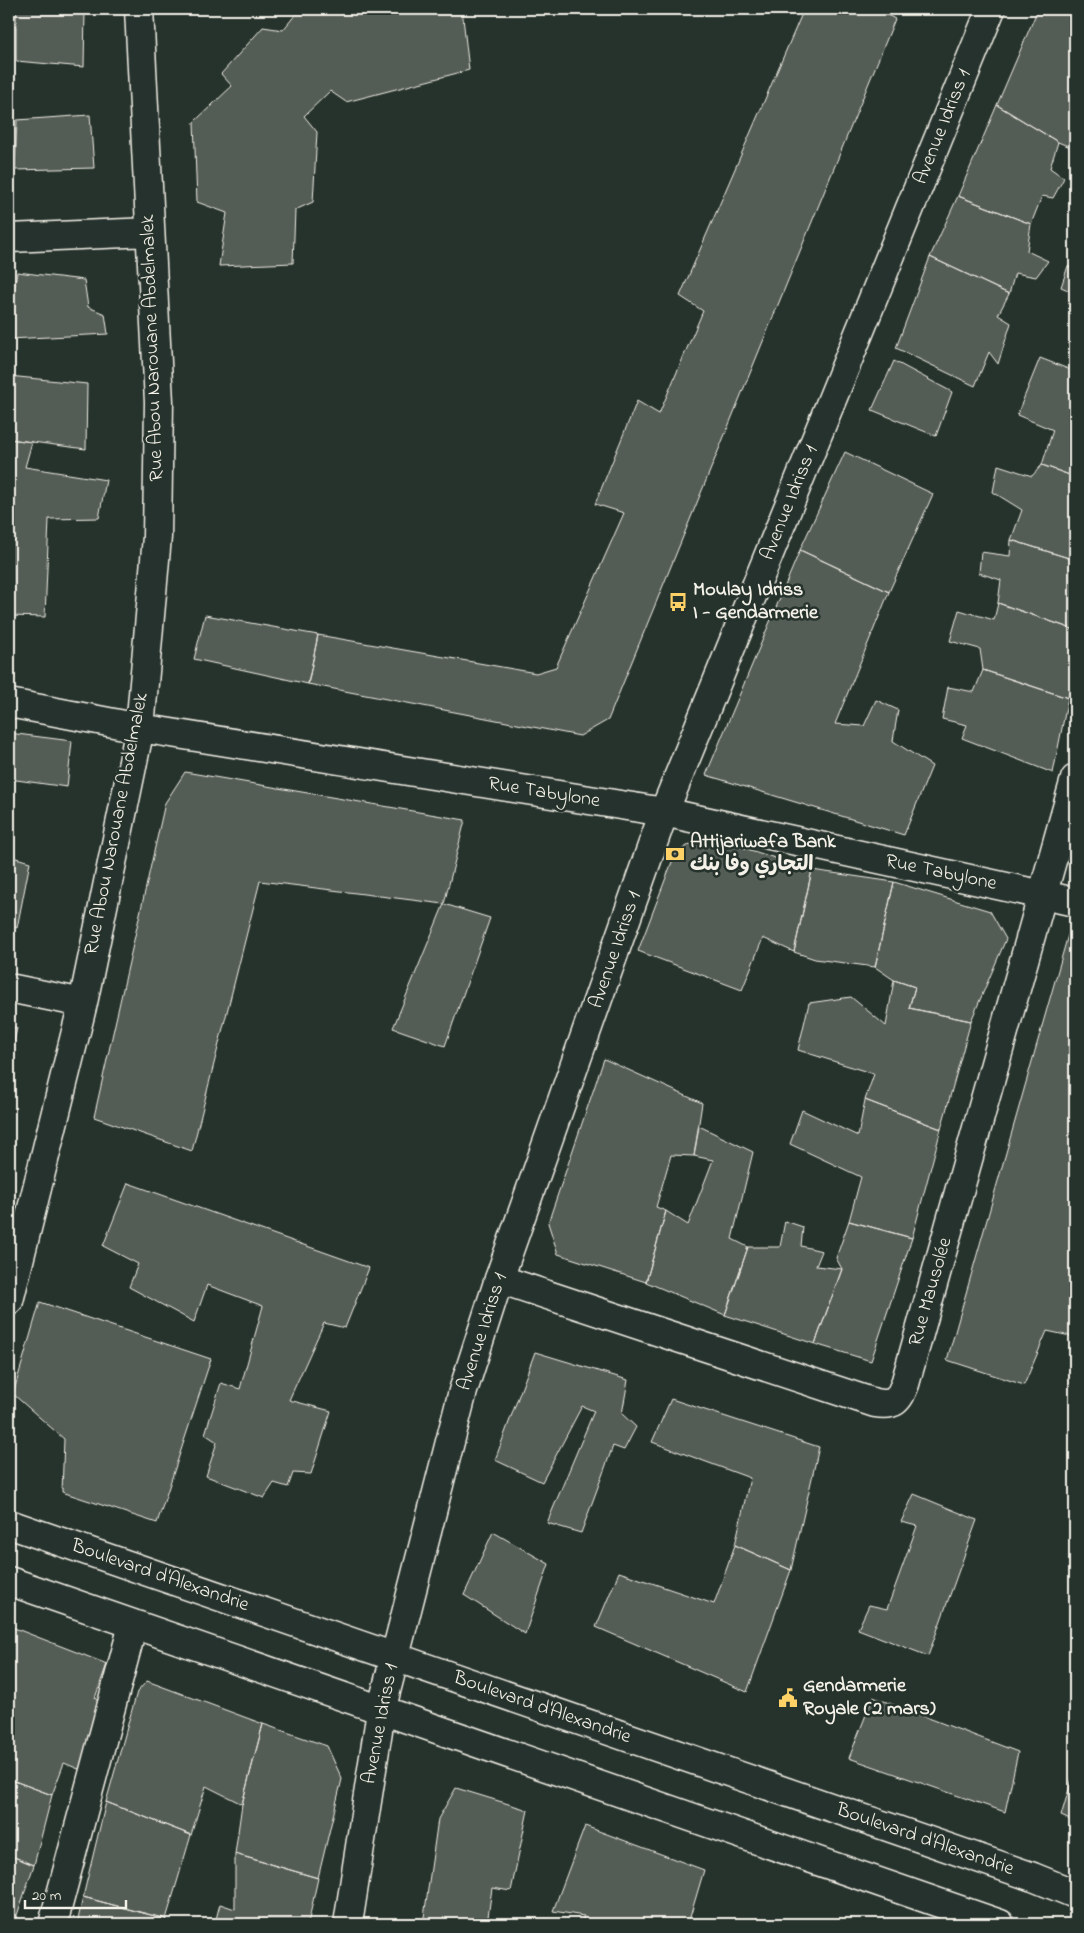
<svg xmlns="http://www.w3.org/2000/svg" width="1084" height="1933" font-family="'Indie Flower','Playpen Sans Arabic',sans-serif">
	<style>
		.building { fill: #525c55; stroke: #f4f1e8 }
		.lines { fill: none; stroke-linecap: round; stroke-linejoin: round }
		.street-casing { stroke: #f4f1e8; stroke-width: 31 }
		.secondary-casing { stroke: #f4f1e8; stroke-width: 31 }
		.street { stroke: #26332d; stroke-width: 28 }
		.secondary { stroke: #26332d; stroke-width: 28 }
		.labels { text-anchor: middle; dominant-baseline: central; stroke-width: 5; stroke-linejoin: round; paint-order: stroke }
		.street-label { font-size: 20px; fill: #f4f1e8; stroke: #26332d }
		.poi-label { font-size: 20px; font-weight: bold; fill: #f4f1e8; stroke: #26332d; text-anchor: start }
	</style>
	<rect width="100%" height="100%" fill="#26332d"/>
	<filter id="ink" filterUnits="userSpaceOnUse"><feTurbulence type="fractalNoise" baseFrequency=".02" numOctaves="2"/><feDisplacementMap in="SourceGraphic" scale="10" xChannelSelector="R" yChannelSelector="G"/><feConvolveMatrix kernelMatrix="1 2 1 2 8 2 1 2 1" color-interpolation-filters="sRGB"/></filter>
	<g filter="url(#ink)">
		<path class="building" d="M 16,9 L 85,9 L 84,67 L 16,61 Z
			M 300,9 L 462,9 L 469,70 L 346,102 L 330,91 L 304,116 L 317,132 L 313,202 L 295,210 L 293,263 L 219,266 L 227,213 L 197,202 L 194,122 L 232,86 L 221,74 L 263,27 L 283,30 Z
			M 804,9 L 876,9 L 895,19 L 608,720 L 580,736 L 308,684 L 318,635 L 536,673 L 556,667 L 624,513 L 595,504 L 637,401 L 659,414 L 703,311 L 680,296 Z
			M 1038,9 L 1075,9 L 1075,149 L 1058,142 L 997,105 Z
			M 997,105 L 1058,142 L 1050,168 L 1064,178 L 1053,198 L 1042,196 L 1031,224 L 958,196 Z
			M 90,115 L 94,168 L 15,170 L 17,120 Z
			M 958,196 L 1031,224 L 1027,251 L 1048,261 L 1036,277 L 1015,273 L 1009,294 L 930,257 Z
			M 930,257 L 1009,294 L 998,315 L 1011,323 L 998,364 L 989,352 L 975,386 L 896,348 Z
			M 1068,266 L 1075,270 L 1075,293 L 1061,287 Z
			M 17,272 L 84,280 L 88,307 L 105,314 L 108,334 L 9,339 L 9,321 Z
			M 1040,358 L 1071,370 L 1075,363 L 1075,477 L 1042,465 L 1053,430 L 1017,415 Z
			M 894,361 L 952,392 L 936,436 L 872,410 Z
			M 9,376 L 87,384 L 86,449 L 9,439 Z
			M 9,439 L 32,442 L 25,467 L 106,480 L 99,518 L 49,519 L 45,617 L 9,616 Z
			M 845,452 L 933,494 L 889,592 L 800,550 Z
			M 998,465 L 1032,476 L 1042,465 L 1075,477 L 1075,560 L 1011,540 L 1022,510 L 993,492 Z
			M 1011,540 L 1075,560 L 1075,630 L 998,603 L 1001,580 L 979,573 L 981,552 L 1010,556 Z
			M 800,550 L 889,592 L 835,724 L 864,726 L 876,700 L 898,710 L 893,741 L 932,766 L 904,835 L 706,775 Z
			M 998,603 L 1075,630 L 1075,670 L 1068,698 L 983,670 L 980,649 L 950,641 L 959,610 L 994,620 Z
			M 205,615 L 318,635 L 308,684 L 194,659 Z
			M 983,670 L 1068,698 L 1053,773 L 962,738 L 967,725 L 942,719 L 948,687 L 974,692 Z
			M 9,733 L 72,741 L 67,787 L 9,779 Z
			M 185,772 L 465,820 L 444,904 L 260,881 L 192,1151 L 94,1117 L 165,803 Z
			M 704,835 L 812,870 L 794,952 L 763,938 L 742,990 L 638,951 L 675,854 Z
			M 9,856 L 30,862 L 17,928 L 9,925 Z
			M 812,870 L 894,882 L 875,967 L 815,959 L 794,952 Z
			M 894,882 L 990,911 L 1006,939 L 971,1021 L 909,1008 L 915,987 L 894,980 L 875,967 Z
			M 444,904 L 490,918 L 445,1046 L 393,1028 Z
			M 1068,935 L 1075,937 L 1075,1226 L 1070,1242 L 1075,1245 L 1075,1337 L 1047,1331 L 1024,1385 L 947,1360 Z
			M 894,980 L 915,987 L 909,1008 L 971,1021 L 941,1129 L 865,1100 L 874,1074 L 798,1050 L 809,1003 L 851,997 L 886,1026 Z
			M 9,1026 L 17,1028 L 9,1064 Z
			M 604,1059 L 702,1103 L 694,1156 L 671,1155 L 656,1207 L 666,1211 L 646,1282 L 558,1254 L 548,1223 Z
			M 865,1100 L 941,1129 L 912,1238 L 849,1221 L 861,1177 L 790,1144 L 802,1110 L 858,1136 Z
			M 699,1126 L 753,1152 L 732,1239 L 748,1247 L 725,1315 L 646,1282 L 666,1211 L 688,1225 L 713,1160 L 694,1156 Z
			M 128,1183 L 369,1268 L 345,1328 L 324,1323 L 289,1400 L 331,1411 L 311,1474 L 293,1473 L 288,1487 L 274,1483 L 264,1498 L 206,1476 L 217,1442 L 205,1434 L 221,1383 L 240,1389 L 263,1306 L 207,1285 L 194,1322 L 129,1287 L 138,1264 L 103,1246 Z
			M 785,1221 L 803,1227 L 801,1246 L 822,1251 L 816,1266 L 842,1269 L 815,1344 L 725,1315 L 748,1247 L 780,1247 Z
			M 849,1221 L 912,1238 L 871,1361 L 815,1344 L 842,1269 L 836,1258 Z
			M 40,1302 L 211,1359 L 157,1523 L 62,1492 L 64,1439 L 13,1394 Z
			M 535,1352 L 628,1380 L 622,1414 L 636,1427 L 624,1450 L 613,1446 L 581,1533 L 547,1523 L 594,1411 L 582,1406 L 542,1482 L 495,1460 Z
			M 671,1399 L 819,1447 L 791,1570 L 735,1545 L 750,1478 L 652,1442 Z
			M 914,1494 L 977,1520 L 928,1656 L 858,1629 L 869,1605 L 887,1609 L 917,1526 L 901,1522 Z
			M 493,1532 L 549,1564 L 525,1634 L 464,1595 Z
			M 735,1545 L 791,1570 L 747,1692 L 596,1627 L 619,1572 L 714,1604 Z
			M 9,1626 L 107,1664 L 95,1698 L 104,1708 L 81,1770 L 64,1763 L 52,1795 L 9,1779 Z
			M 147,1681 L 263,1724 L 242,1804 L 206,1786 L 191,1835 L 106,1802 L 137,1692 Z
			M 873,1697 L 1018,1752 L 1005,1812 L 849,1758 Z
			M 263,1724 L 327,1746 L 342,1779 L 318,1878 L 235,1854 L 242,1804 Z
			M 1075,1769 L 1075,1822 L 1061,1816 Z
			M 9,1779 L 52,1795 L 34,1865 L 9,1855 Z
			M 456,1788 L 528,1810 L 511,1891 L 492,1888 L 487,1924 L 423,1924 L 438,1819 Z
			M 106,1802 L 191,1835 L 166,1919 L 83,1897 Z
			M 585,1826 L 704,1870 L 688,1924 L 580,1924 L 584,1916 L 553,1911 Z
			M 235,1854 L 318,1878 L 308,1924 L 215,1923 L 220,1904 L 235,1909 Z
			M 9,1855 L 34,1865 L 14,1924 L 9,1924 Z
			M 83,1897 L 166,1919 L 164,1924 L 77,1924 Z"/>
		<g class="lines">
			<g class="street-casing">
				<path id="street" d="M 9,238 L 150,232
					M 9,703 L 140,728 L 664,812 L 1075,902
					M 9,988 L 83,1003
					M 499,1279 L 875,1403 C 894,1406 898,1402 905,1384 L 1075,779
					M 9,1301 L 83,1003 L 140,728 L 157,537 L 159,402 L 139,9
					M 53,1924 L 133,1625"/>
			</g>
			<g class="secondary-casing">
				<path id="secondary" d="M 9,1524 L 1033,1877 L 1075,1894
					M 9,1581 L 1000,1924
					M 348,1924 L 381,1711 L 463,1391 L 499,1279 L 664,812 L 991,9"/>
			</g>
			<use href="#street" class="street"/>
			<use href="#secondary" class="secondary"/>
		</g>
	</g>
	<defs>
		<g id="bus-bare" transform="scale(1.5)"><path d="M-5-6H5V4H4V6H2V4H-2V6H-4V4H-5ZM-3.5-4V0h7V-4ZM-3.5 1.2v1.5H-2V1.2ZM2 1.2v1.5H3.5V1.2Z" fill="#ffd166" stroke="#26332d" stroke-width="2.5" paint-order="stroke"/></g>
		<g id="bank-bare" transform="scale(1.5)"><path d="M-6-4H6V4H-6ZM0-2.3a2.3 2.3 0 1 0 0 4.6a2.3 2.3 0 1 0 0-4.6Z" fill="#ffd166" stroke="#26332d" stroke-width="2.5" paint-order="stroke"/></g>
		<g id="civic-bare" transform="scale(1.5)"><path d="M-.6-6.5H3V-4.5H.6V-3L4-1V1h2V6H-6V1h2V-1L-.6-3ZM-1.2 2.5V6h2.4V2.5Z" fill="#ffd166" stroke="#26332d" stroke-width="2.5" paint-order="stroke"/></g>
	</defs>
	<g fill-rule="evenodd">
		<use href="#bus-bare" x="678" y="602"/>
		<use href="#bank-bare" x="675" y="854"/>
		<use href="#civic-bare" x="788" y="1698"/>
	</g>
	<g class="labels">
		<g class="street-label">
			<text transform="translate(943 127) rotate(-68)">Avenue Idriss 1</text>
			<text transform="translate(153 348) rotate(-92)">Rue Abou Narouane Abdelmalek</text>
			<text transform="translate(790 503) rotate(-68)">Avenue Idriss 1</text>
			<text transform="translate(544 793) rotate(9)">Rue Tabylone</text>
			<text transform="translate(117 824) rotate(-79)">Rue Abou Narouane Abdelmalek</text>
			<text transform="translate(941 873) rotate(12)">Rue Tabylone</text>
			<text transform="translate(616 950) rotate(-71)">Avenue Idriss 1</text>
			<text transform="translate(931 1292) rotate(-74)">Rue Mausolée</text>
			<text transform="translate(483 1332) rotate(-72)">Avenue Idriss 1</text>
			<text transform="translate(160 1576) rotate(19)">Boulevard d'Alexandrie</text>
			<text transform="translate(542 1708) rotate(19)">Boulevard d'Alexandrie</text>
			<text transform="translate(381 1724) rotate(-79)">Avenue Idriss 1</text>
			<text transform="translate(925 1840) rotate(19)">Boulevard d'Alexandrie</text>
		</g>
		<g class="poi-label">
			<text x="693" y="590">Moulay Idriss<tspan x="693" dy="23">I - Gendarmerie</tspan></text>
			<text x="690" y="842">Attijariwafa Bank<tspan x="690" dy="23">التجاري وفا بنك</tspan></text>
			<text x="803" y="1686">Gendarmerie<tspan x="803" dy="23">Royale (2 mars)</tspan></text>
		</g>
	</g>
	<rect width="1084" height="1933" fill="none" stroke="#26332d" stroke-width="30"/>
	<rect x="15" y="15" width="1054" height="1903" fill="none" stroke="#f4f1e8" stroke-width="2" filter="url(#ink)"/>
	<path d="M25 1900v8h101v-8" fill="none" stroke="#f4f1e8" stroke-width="2.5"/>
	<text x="32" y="1900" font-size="15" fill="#f4f1e8" stroke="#26332d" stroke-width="4" paint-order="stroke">20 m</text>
</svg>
